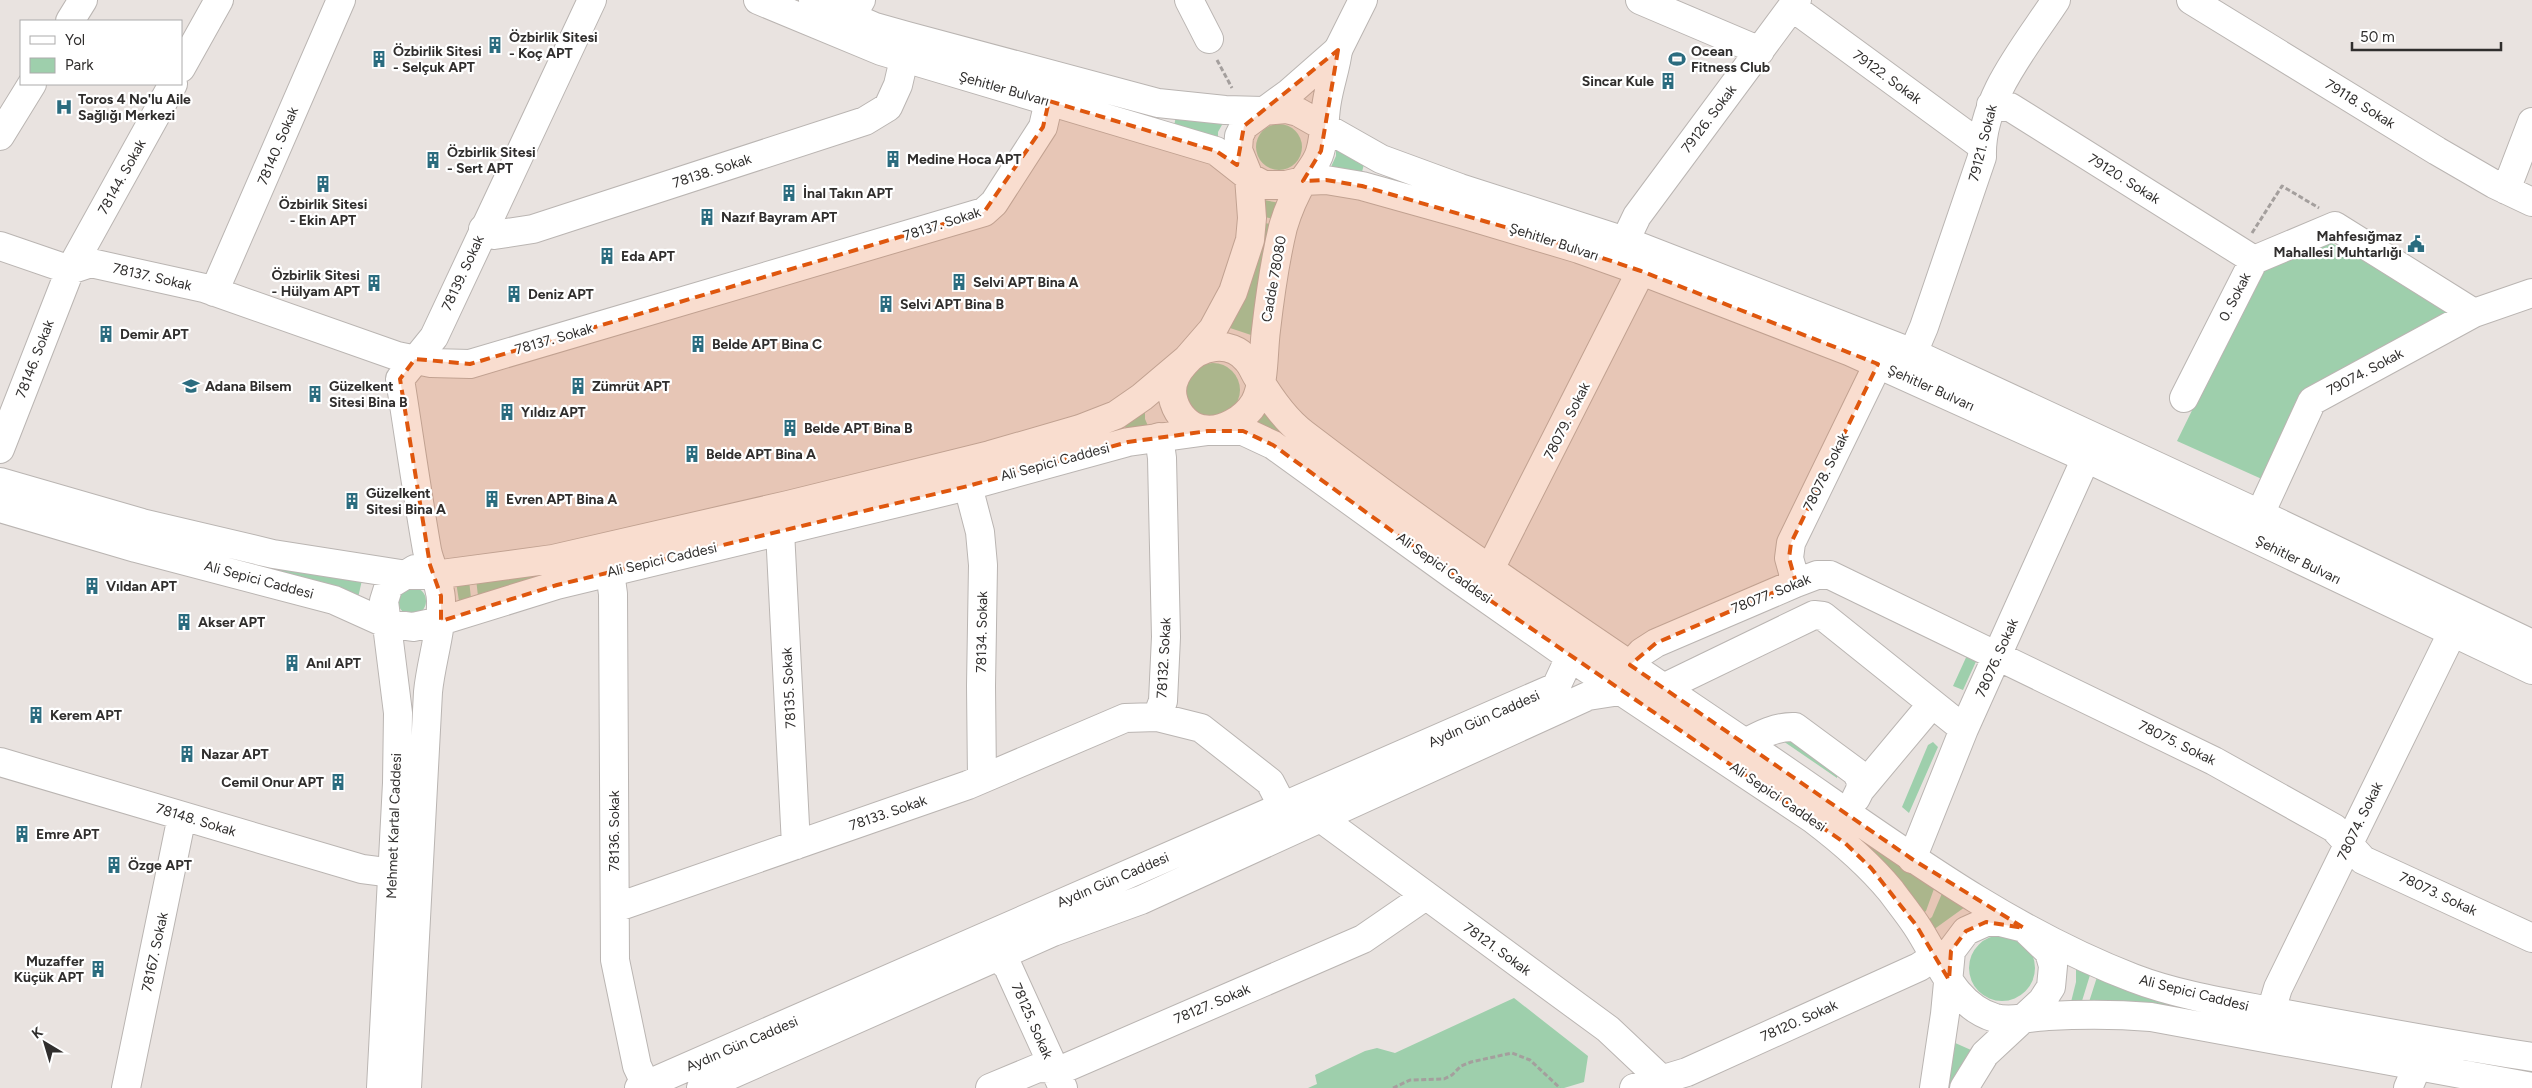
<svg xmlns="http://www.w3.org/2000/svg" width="2532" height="1088" font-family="Figtree,sans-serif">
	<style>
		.green { fill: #9ecfac }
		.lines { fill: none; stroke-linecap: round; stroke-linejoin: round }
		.minor-casing { stroke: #bab5b2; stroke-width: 30 }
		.major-casing { stroke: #bab5b2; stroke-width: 30 }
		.path { stroke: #a49f9d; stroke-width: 3; stroke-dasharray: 5 2.5; stroke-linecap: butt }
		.minor { stroke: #fff; stroke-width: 28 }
		.major { stroke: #fff; stroke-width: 28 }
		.marked { fill: #df570e; fill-opacity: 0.2; stroke: #df570e; stroke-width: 4; stroke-dasharray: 10 6; stroke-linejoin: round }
		.labels { text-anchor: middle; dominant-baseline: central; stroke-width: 4.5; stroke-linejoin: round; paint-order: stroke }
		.poi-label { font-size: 14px; font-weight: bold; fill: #302e2d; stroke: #fff; text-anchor: start }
		.street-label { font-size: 14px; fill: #302e2d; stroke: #fff }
	</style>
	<rect width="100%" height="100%" fill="#e9e3e0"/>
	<path class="green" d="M 1176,115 L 1223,123 L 1218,132 L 1218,142 L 1174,127 Z
		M1256 147a23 23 0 1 1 46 0a23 23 0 1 1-46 0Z
		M 1336,149 L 1364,164 L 1361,176 L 1330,169 L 1336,156 Z
		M 1264,200 L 1280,203 L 1275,219 L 1264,217 Z
		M 1263,223 L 1273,224 L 1254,336 L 1230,328 L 1243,300 Z
		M 2328,241 L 2454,310 L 2307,388 L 2264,480 L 2177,441 L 2261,270 Z
		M1186 390a27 27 0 1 1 54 0a27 27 0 1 1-54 0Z
		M 1265,409 L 1282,431 L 1277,437 L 1250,424 Z
		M 1145,411 L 1145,419 L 1148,426 L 1128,433 L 1123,422 Z
		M 631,552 L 478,596 L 476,579 Z
		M 275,566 L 362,580 L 358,598 L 274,572 Z
		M 469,580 L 471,598 L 459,601 L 456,582 Z
		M398 601a14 14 0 1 1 28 0a14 14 0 1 1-28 0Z
		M 1969,651 L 1979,655 L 1963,690 L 1953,686 Z
		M 1635,683 L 1935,886 L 1926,911 L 1922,914 Z
		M 1788,739 L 1837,773 L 1837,778 L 1783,741 Z
		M 1933,742 L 1938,747 L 1909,813 L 1902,807 L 1928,745 Z
		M 1943,891 L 1965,907 L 1933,930 L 1927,921 L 1932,917 Z
		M1969 968a33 33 0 1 1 66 0a33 33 0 1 1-66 0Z
		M 2076,969 L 2090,975 L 2082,1001 L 2071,1002 L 2076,982 Z
		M 2097,977 L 2243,1017 L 2242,1022 L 2089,1002 Z
		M 1514,998 L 1588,1056 L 1584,1082 L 1564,1088 L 1308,1088 L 1317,1084 L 1315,1075 L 1365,1051 L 1377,1048 L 1395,1053 Z
		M 1953,1042 L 1971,1050 L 1953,1088 L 1944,1088 Z"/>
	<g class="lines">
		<g class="minor-casing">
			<path id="minor" d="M 1189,0 L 1209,39
				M 1640,0 L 1760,51
				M 2191,0 L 2437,151 L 2494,184 L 2532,202
				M 1792,7 L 1982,146
				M 851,17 L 861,0
				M 70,21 L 83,0
				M 1338,50 L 1363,0
				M 181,68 L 219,0
				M 1991,105 L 2010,107 L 2254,260
				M 0,136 L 32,84
				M 2506,190 L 2532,122
				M 483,229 L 494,235 L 533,229 L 865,121 L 888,107 L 898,85 L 904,59
				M 1625,241 L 1637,216 L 1797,0
				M 0,246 L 70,270 L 91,263 L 204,288 L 397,356 L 431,363 L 470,364 L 984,212 L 994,203 L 1043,127 L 1049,101
				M 214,292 L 341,0
				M 1913,353 L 1924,327 L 1982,157 C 1980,99 2026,46 2056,0
				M 2184,398 L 2254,260 L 2335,226 L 2474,313
				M 1159,437 L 1162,458 L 1166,637 L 1163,701 L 1157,717 L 1201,728 L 1270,782 L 1283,807
				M 0,449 L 70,270 L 173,84
				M 968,486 L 980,532 L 983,565 L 981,686 L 982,779
				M 2260,514 L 2312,401 L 2474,313 L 2532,293
				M 780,531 L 796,845
				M 1490,569 L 1641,271
				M 610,572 L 613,594 L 615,960 L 637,1066 L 646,1085
				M 1796,583 L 1789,558 L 1791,543 L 1878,364
				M 1630,665 L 1642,652 L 1656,643 L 1796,583 L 1817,575 L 1830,575 L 2214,761 L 2334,828 L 2363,860 L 2532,938
				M 1663,688 L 1814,615 L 1823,616 L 1964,729
				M 1745,743 C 1760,735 1777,726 1795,727 L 1856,772 L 1861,781 L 1860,790
				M 0,762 L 362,869 L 393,873
				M 1856,798 L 1860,790 L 1932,704
				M 1322,819 L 1608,1029 L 1661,1079 L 1661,1088
				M 1912,859 L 1964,729 L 2086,458
				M 615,908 L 968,785 L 1125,718 L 1157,717
				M 997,956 L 1008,967 L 1063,1088
				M 2271,1011 L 2278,988 L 2452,633
				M 126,1088 L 182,816
				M 990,1088 L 1038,1068 L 1063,1069 L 1363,939 L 1424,897
				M 1634,1088 L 1687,1072 L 1919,967 L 1934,957
				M 2408,1088 L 2417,1067"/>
		</g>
		<g class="major-casing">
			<path id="major" d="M 758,0 L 881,51 L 1216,151 L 1249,177 L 1264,185 L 1286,185 L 1303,181 L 1326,180 L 1362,186 L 1462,214 L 1579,249 L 1641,271 L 1851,352 L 2086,458 L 2532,670
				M 813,0 L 875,27 L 907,36 L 1158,103 L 1225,110 L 1263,111 L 1286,109 L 1298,112 L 1381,159 L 1460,188 L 1625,241 L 1913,353 L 2260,514 L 2532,644
				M 1338,50 C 1336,67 1330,83 1327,101 C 1324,117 1325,136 1320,152 C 1317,163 1310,170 1304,179 C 1295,194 1288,210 1283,227 C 1275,260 1270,295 1266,330 C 1263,352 1265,382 1255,402 C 1245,419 1222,433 1202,429 C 1189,427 1178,415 1174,402 C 1169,388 1174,375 1184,364 C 1199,345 1230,339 1247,360 C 1252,365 1254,372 1258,378 C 1270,398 1285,420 1304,434 C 1453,548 1611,652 1766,757 C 1885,838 1998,926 2133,978 C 2177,995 2228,1003 2275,1012 C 2360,1028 2446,1044 2532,1057
				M 0,482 L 142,523 L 273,554 L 407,575 L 434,575 L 553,559 L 788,505 L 990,455 L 1080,429 L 1116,415 L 1142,397 L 1187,359 L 1213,329 L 1233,292 L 1250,240 L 1252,218 L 1249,177 L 1238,150 L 1239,136 L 1244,126 L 1289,93 L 1338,50
				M 0,508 L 136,548 L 334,600 L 385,623 L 413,627 L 441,621 L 557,585 L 968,486 L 1128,442 L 1208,431 L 1243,431 L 1273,445 L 1453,575 L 1570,657 L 1813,819 C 1842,841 1868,863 1891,891 C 1899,902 1908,913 1916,925 C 1939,959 1952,1005 1995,1018 C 2010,1022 2033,1017 2048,1016 C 2083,1014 2116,1014 2151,1017 L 2532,1087
				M 381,1088 L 397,783 L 398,713 L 384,601 L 389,585 L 415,569
				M 407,1088 L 428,692 C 431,661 442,631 441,601 C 441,584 430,566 427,550 C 417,493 409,436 400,379 L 434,337 L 592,0
				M 639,1088 L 1556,687 L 1570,657
				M 701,1088 L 1053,932 L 1141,900 L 1588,696 L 1620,691
				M 1934,1088 L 1945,1014 L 1951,951 L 1966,931 L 1986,922 L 2000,922 L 2024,928 L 2049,952 L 2053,966 L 2051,987 L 2042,1001 L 1985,1054 L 1964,1088"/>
		</g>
		<path class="path" d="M 1217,60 L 1232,88
			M 2252,233 L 2282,186 L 2319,208
			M 1393,1088 L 1410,1080 L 1444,1079 L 1452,1075 L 1461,1066 L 1471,1062 L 1512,1053 L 1530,1060 L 1560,1088"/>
		<use href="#minor" class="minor"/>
		<use href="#major" class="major"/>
	</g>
	<path class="marked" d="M 1338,50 L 1321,151 L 1303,181 L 1326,180 L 1362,186 L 1543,238 L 1641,271 L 1878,364 L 1791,543 L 1789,558 L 1796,583 L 1656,643 L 1630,665 L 1912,859 L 2024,928 L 1986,922 L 1966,931 L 1951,951 L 1949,980 L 1916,925 L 1871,868 L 1845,843 L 1453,575 L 1273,445 L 1243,431 L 1208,431 L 1128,442 L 968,486 L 557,585 L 441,621 L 441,596 L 430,565 L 400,379 L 415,359 L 470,364 L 984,212 L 1043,127 L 1049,101 L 1216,151 L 1237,165 L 1244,126 Z"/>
	<defs>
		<g id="building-bare" transform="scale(1.35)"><path d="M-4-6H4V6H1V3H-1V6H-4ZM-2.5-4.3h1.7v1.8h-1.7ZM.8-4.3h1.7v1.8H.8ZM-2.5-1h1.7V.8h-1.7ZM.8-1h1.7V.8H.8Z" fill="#2b6c7f" stroke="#fff" stroke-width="2.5" paint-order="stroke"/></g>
		<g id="stadium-bare" transform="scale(1.35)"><path d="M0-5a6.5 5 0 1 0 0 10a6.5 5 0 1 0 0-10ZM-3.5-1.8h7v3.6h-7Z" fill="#2b6c7f" stroke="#fff" stroke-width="2.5" paint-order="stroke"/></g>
		<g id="hospital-bare" transform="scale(1.35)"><path d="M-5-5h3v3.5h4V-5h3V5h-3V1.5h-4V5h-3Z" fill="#2b6c7f" stroke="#fff" stroke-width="2.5" paint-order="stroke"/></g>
		<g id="civic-bare" transform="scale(1.35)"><path d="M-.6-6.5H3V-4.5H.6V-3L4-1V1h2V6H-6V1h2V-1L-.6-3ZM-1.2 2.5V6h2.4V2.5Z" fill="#2b6c7f" stroke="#fff" stroke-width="2.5" paint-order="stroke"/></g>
		<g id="school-bare" transform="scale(1.35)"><path d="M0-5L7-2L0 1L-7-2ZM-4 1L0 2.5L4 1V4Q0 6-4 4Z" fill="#2b6c7f" stroke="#fff" stroke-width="2.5" paint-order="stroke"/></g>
	</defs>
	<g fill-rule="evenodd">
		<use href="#building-bare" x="495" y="45"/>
		<use href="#building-bare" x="379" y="59"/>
		<use href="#stadium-bare" x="1677" y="59"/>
		<use href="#building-bare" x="1668" y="81"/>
		<use href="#hospital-bare" x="64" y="107"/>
		<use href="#building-bare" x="893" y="159"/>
		<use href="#building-bare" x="433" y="160"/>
		<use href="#building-bare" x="323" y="184"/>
		<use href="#building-bare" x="789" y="193"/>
		<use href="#building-bare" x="707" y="217"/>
		<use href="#civic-bare" x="2416" y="244"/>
		<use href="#building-bare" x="607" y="256"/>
		<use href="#building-bare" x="959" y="282"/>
		<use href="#building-bare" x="374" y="283"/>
		<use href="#building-bare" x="514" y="294"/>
		<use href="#building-bare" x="886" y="304"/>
		<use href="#building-bare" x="106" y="334"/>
		<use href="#building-bare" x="698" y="344"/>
		<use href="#school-bare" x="191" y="386"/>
		<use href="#building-bare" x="578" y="386"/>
		<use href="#building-bare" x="315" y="394"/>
		<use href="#building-bare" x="507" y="412"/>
		<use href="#building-bare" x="790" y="428"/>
		<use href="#building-bare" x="692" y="454"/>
		<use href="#building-bare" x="492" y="499"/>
		<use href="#building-bare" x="352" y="501"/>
		<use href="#building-bare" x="92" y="586"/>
		<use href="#building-bare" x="184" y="622"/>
		<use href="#building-bare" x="292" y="663"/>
		<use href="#building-bare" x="36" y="715"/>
		<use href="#building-bare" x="187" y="754"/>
		<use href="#building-bare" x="338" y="782"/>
		<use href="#building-bare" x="22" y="834"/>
		<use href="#building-bare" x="114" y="865"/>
		<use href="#building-bare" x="98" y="969"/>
	</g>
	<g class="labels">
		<g class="poi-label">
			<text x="509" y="37">Özbirlik Sitesi<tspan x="509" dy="16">- Koç APT</tspan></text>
			<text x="393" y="51">Özbirlik Sitesi<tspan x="393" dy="16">- Selçuk APT</tspan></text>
			<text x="1691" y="51">Ocean<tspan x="1691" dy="16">Fitness Club</tspan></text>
			<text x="1654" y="81" text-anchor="end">Sincar Kule</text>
			<text x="78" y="99">Toros 4 No'lu Aile<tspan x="78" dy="16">Sağlığı Merkezi</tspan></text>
			<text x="447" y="152">Özbirlik Sitesi<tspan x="447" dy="16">- Sert APT</tspan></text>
			<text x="907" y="159">Medine Hoca APT</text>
			<text x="803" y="193">İnal Takın APT</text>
			<text x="323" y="204" text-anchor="middle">Özbirlik Sitesi<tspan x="323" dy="16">- Ekin APT</tspan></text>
			<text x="721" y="217">Nazıf Bayram APT</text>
			<text x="2402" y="236" text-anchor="end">Mahfesığmaz<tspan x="2402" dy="16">Mahallesi Muhtarlığı</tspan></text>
			<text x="621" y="256">Eda APT</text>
			<text x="360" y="275" text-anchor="end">Özbirlik Sitesi<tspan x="360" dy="16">- Hülyam APT</tspan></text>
			<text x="973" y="282">Selvi APT Bina A</text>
			<text x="528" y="294">Deniz APT</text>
			<text x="900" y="304">Selvi APT Bina B</text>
			<text x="120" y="334">Demir APT</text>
			<text x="712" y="344">Belde APT Bina C</text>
			<text x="205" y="386">Adana Bilsem</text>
			<text x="329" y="386">Güzelkent<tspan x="329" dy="16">Sitesi Bina B</tspan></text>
			<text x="592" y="386">Zümrüt APT</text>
			<text x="521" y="412">Yıldız APT</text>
			<text x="804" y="428">Belde APT Bina B</text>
			<text x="706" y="454">Belde APT Bina A</text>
			<text x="366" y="493">Güzelkent<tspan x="366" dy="16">Sitesi Bina A</tspan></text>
			<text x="506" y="499">Evren APT Bina A</text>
			<text x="106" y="586">Vıldan APT</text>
			<text x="198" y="622">Akser APT</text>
			<text x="306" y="663">Anıl APT</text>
			<text x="50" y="715">Kerem APT</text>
			<text x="201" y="754">Nazar APT</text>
			<text x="324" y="782" text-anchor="end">Cemil Onur APT</text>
			<text x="36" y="834">Emre APT</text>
			<text x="128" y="865">Özge APT</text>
			<text x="84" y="961" text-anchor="end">Muzaffer<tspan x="84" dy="16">Küçük APT</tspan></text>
		</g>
		<g class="street-label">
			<text transform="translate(1887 77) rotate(36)">79122. Sokak</text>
			<text transform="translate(1004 89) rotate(16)">Şehitler Bulvarı</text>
			<text transform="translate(2360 104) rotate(32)">79118. Sokak</text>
			<text transform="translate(1709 119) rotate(-53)">79126. Sokak</text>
			<text transform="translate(1983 143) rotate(-76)">79121. Sokak</text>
			<text transform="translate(278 146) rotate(-67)">78140. Sokak</text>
			<text transform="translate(712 171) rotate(-18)">78138. Sokak</text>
			<text transform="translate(122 177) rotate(-61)">78144. Sokak</text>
			<text transform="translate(2124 179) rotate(32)">79120. Sokak</text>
			<text transform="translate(942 224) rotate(-18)">78137. Sokak</text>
			<text transform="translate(1554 242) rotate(18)">Şehitler Bulvarı</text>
			<text transform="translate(463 273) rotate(-65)">78139. Sokak</text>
			<text transform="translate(152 277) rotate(13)">78137. Sokak</text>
			<text transform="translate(1274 279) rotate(-80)">Cadde 78080</text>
			<text transform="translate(2235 297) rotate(-63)">0. Sokak</text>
			<text transform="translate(554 339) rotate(-16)">78137. Sokak</text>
			<text transform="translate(35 359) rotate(-69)">78146. Sokak</text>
			<text transform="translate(2365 372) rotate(-28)">79074. Sokak</text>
			<text transform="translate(1931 388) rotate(24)">Şehitler Bulvarı</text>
			<text transform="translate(1567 421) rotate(-63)">78079. Sokak</text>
			<text transform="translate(1055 462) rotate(-15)">Ali Sepici Caddesi</text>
			<text transform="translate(1826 472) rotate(-64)">78078. Sokak</text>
			<text transform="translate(662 560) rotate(-13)">Ali Sepici Caddesi</text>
			<text transform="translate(2298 560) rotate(26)">Şehitler Bulvarı</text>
			<text transform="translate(1444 568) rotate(35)">Ali Sepici Caddesi</text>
			<text transform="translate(259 580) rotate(15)">Ali Sepici Caddesi</text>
			<text transform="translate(1771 594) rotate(-22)">78077. Sokak</text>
			<text transform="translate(982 632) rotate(-89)">78134. Sokak</text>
			<text transform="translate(1164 658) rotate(-87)">78132. Sokak</text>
			<text transform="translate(1997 658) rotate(-66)">78076. Sokak</text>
			<text transform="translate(789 688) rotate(-93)">78135. Sokak</text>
			<text transform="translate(1484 719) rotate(-24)">Aydın Gün Caddesi</text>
			<text transform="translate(2177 743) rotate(26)">78075. Sokak</text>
			<text transform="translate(1778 797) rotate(34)">Ali Sepici Caddesi</text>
			<text transform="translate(888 813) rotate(-19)">78133. Sokak</text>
			<text transform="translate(196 820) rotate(17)">78148. Sokak</text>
			<text transform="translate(2360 821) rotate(-64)">78074. Sokak</text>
			<text transform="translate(394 826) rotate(-88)">Mehmet Kartal Caddesi</text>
			<text transform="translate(614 831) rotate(-90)">78136. Sokak</text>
			<text transform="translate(1113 880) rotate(-23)">Aydın Gün Caddesi</text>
			<text transform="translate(2438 894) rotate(25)">78073. Sokak</text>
			<text transform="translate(1497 949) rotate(36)">78121. Sokak</text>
			<text transform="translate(155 952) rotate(-78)">78167. Sokak</text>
			<text transform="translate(2194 993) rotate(14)">Ali Sepici Caddesi</text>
			<text transform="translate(1212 1004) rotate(-23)">78127. Sokak</text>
			<text transform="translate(1032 1021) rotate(66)">78125. Sokak</text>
			<text transform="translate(1799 1021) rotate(-24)">78120. Sokak</text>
			<text transform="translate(742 1044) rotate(-23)">Aydın Gün Caddesi</text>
		</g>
	</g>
	<rect x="20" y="20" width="162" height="65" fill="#ffffff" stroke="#acabab"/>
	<rect x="30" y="36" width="25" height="8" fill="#ffffff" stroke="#acabab"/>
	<text x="65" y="45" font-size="15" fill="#302e2d">Yol</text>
	<rect x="30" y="58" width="25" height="15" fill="#9ecfac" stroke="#acabab"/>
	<text x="65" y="70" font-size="15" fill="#302e2d">Park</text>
	<g transform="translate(45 1043) rotate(322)" stroke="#ffffff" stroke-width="4" paint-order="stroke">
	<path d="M0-4L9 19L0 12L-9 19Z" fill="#302e2d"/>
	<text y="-8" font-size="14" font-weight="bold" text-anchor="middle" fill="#302e2d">K</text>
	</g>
	<path d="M2352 42v8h149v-8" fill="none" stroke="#302e2d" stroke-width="2.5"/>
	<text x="2360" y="42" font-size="15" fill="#302e2d" stroke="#ffffff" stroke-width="4" paint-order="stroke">50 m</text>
</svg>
